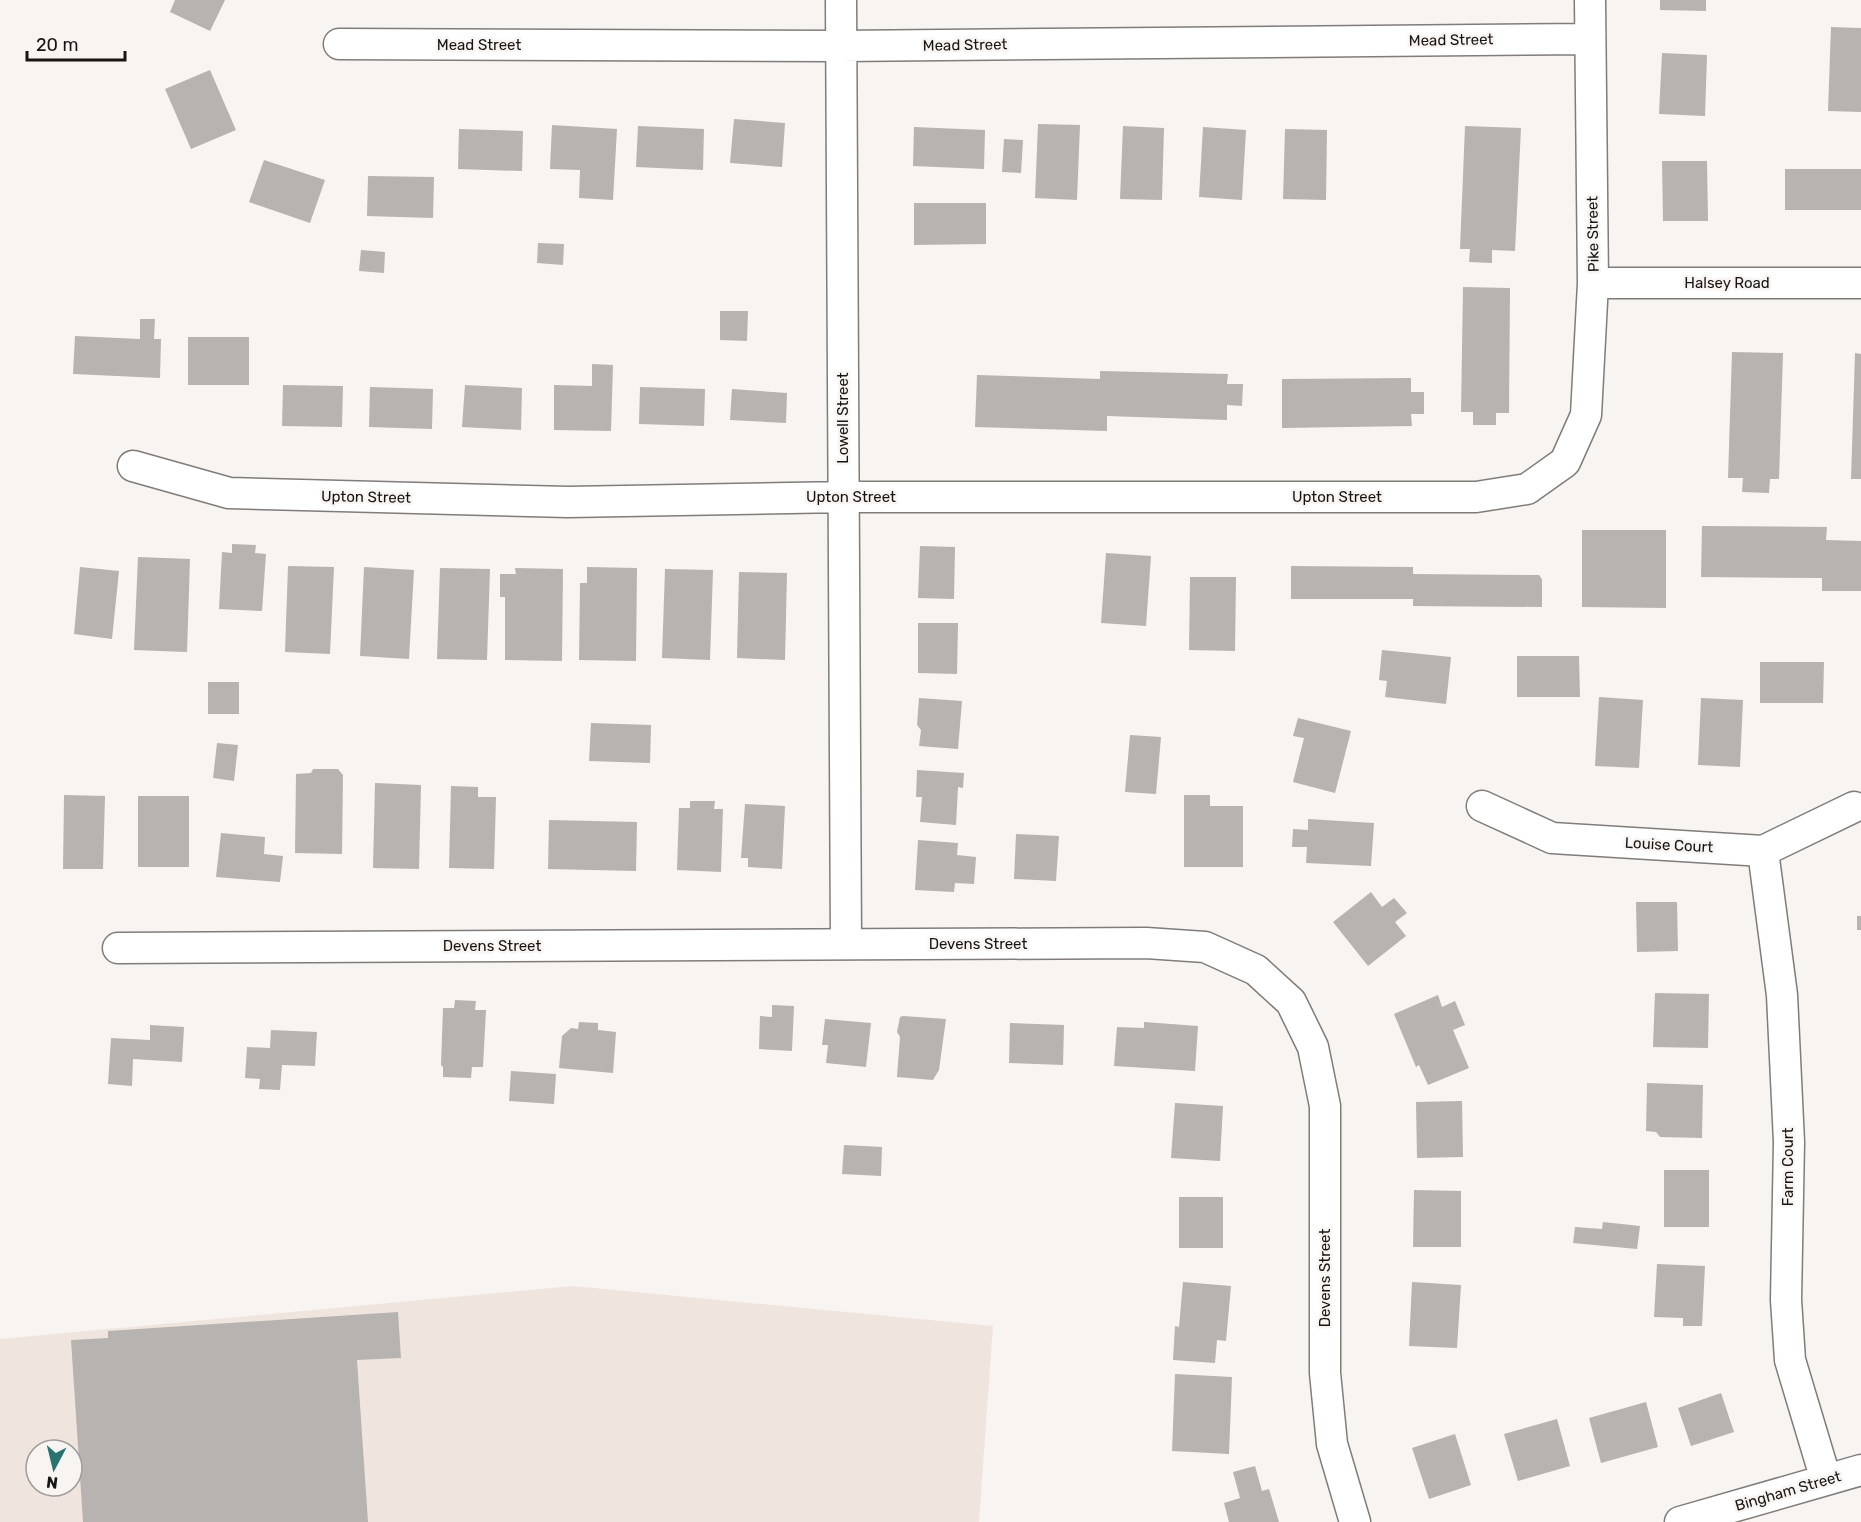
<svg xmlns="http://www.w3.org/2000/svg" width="1861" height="1522" font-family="Rubik,sans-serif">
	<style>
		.built { fill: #f0e5de; fill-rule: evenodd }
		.building { fill: #b7b3b0 }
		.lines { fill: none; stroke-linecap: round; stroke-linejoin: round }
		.minor-casing { stroke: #7f7c79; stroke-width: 33 }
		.minor { stroke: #fff; stroke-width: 30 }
		.labels { text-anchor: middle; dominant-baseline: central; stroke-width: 5; stroke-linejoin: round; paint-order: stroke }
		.street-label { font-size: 15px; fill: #161514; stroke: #f8f4f1 }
	</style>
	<rect width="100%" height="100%" fill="#f8f4f1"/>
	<path class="built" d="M 573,1286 L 993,1326 L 979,1522 L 0,1522 L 0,1339 ZM 36,1450 L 72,1450 L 72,1486 L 36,1486 Z"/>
	<path class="building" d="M 175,0 L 225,0 L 210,31 L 170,12 Z
		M 1660,0 L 1706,0 L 1706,11 L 1660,10 Z
		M 1831,27 L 1861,28 L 1861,112 L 1828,111 Z
		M 1662,53 L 1707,55 L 1705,116 L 1659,114 Z
		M 210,70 L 236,130 L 191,149 L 165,89 Z
		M 734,119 L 785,123 L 782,167 L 730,163 Z
		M 1038,124 L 1080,125 L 1077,200 L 1035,198 Z
		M 552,125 L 617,129 L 613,200 L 579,198 L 580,170 L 550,169 Z
		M 638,126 L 704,129 L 703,170 L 636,167 Z
		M 1123,126 L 1164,128 L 1162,200 L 1120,199 Z
		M 1465,126 L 1521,128 L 1515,251 L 1492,250 L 1492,263 L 1469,262 L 1470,249 L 1460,249 Z
		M 914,127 L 985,130 L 984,169 L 913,166 Z
		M 1203,127 L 1246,130 L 1242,200 L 1199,197 Z
		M 459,129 L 523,131 L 522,171 L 458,169 Z
		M 1285,129 L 1327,130 L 1326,200 L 1283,199 Z
		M 1004,139 L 1023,140 L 1021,173 L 1002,172 Z
		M 264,160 L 325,180 L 310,223 L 249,202 Z
		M 1662,161 L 1707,161 L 1708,221 L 1663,221 Z
		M 1785,169 L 1861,169 L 1861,210 L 1785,210 Z
		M 368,176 L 434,177 L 433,218 L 367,216 Z
		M 914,203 L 986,203 L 986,244 L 914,245 Z
		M 538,243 L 564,244 L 563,265 L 537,263 Z
		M 361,250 L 385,252 L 384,273 L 359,271 Z
		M 1463,287 L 1510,288 L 1509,413 L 1496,413 L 1496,425 L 1473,425 L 1473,412 L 1461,412 Z
		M 720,311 L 748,311 L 747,341 L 720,340 Z
		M 140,319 L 155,319 L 154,339 L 161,339 L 160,378 L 73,374 L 75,336 L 140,339 Z
		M 188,337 L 249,337 L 249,385 L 188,385 Z
		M 1732,352 L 1783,353 L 1779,479 L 1770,479 L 1769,493 L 1742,492 L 1743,478 L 1728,478 Z
		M 1855,353 L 1861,354 L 1861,479 L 1851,479 Z
		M 592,364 L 613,365 L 611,431 L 554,430 L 554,385 L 592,386 Z
		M 1100,371 L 1228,374 L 1227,384 L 1243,384 L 1242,406 L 1227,405 L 1227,420 L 1107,416 L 1107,431 L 975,427 L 977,375 L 1100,379 Z
		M 1411,378 L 1411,392 L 1424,392 L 1424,414 L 1411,414 L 1412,426 L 1282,428 L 1282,379 Z
		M 283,385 L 343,386 L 342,427 L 282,426 Z
		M 465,385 L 522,388 L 521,430 L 462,427 Z
		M 370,387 L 433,389 L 432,429 L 369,427 Z
		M 640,387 L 705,389 L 704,426 L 639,424 Z
		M 732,389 L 787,393 L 786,423 L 730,420 Z
		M 1702,526 L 1827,527 L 1826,540 L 1861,541 L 1861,591 L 1822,591 L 1822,578 L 1701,577 Z
		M 1582,530 L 1666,530 L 1666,608 L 1582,607 Z
		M 232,544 L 256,545 L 255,553 L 266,554 L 262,611 L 219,609 L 222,552 L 232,553 Z
		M 920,546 L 955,547 L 954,599 L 918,598 Z
		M 1106,553 L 1151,556 L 1146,626 L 1101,623 Z
		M 138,557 L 190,559 L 187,652 L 134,650 Z
		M 288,566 L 334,567 L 330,654 L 285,652 Z
		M 1291,566 L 1413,567 L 1413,574 L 1539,575 L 1542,579 L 1542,607 L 1413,606 L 1413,599 L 1291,599 Z
		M 80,567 L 119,571 L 112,639 L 74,634 Z
		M 364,567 L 414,570 L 409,659 L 360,656 Z
		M 587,567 L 637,568 L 636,661 L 579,660 L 580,583 L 587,583 Z
		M 440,568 L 490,569 L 487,660 L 437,659 Z
		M 515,568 L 563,569 L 562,661 L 505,660 L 505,597 L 500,597 L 500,574 L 516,574 Z
		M 665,569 L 713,570 L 710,660 L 662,658 Z
		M 739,572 L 787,573 L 785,660 L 737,658 Z
		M 1190,577 L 1236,577 L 1235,651 L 1189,650 Z
		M 918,623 L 958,623 L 957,674 L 918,673 Z
		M 1382,650 L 1451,657 L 1446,704 L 1385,697 L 1387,681 L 1379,680 Z
		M 1517,656 L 1579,656 L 1580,697 L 1517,697 Z
		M 1760,662 L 1824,662 L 1823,703 L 1760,703 Z
		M 208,682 L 239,682 L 239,714 L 208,714 Z
		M 1599,697 L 1643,700 L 1639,768 L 1595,766 Z
		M 919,698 L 962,701 L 958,749 L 919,746 L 921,730 L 917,725 Z
		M 1701,698 L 1743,700 L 1740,767 L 1698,765 Z
		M 1298,718 L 1351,731 L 1335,793 L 1293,782 L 1304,738 L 1293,736 Z
		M 591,723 L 651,725 L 650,763 L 589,761 Z
		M 1130,735 L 1161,737 L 1156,794 L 1125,792 Z
		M 217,743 L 238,745 L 234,781 L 213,778 Z
		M 313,769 L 338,769 L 343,775 L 342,854 L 295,853 L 296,774 L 311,773 Z
		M 917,770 L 964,773 L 963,788 L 958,787 L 956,825 L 920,822 L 922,797 L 916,797 Z
		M 375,783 L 421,785 L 419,869 L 373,868 Z
		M 451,786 L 478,787 L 478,797 L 496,797 L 494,869 L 449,868 Z
		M 64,795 L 105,796 L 103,869 L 63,869 Z
		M 1184,795 L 1210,795 L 1210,806 L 1243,806 L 1243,867 L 1184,867 Z
		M 138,796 L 189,796 L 189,867 L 138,867 Z
		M 690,801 L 715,801 L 714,809 L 723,809 L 721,872 L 677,870 L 679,808 L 690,808 Z
		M 745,804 L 785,806 L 782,869 L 748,867 L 748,858 L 741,858 Z
		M 1308,819 L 1374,823 L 1371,866 L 1306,863 L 1307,847 L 1292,847 L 1293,829 L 1308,830 Z
		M 549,820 L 637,822 L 636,871 L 548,869 Z
		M 221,833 L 265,837 L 264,854 L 283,856 L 280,882 L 216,877 Z
		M 1016,834 L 1059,836 L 1056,881 L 1014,879 Z
		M 918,840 L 958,843 L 957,855 L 976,857 L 974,884 L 955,883 L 954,892 L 915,890 Z
		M 1371,892 L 1382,907 L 1394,898 L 1407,913 L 1395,922 L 1406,936 L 1368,966 L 1333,922 Z
		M 1636,902 L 1677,902 L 1678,951 L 1637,952 Z
		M 1857,916 L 1861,916 L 1861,930 L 1857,930 Z
		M 1655,993 L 1709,994 L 1708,1048 L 1653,1047 Z
		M 1438,995 L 1442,1007 L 1455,1001 L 1465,1025 L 1453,1030 L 1469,1068 L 1428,1085 L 1419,1065 L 1416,1067 L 1394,1014 Z
		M 455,1000 L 476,1001 L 475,1010 L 486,1010 L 483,1067 L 472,1067 L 471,1078 L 443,1077 L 443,1067 L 441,1065 L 443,1008 L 454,1008 Z
		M 772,1005 L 794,1006 L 792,1051 L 759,1049 L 760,1016 L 772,1017 Z
		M 903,1016 L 946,1019 L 939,1070 L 933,1080 L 897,1077 L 900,1037 L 897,1032 L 900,1017 Z
		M 825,1019 L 871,1023 L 866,1067 L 826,1063 L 828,1045 L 822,1045 Z
		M 579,1022 L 598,1023 L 598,1030 L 616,1032 L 613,1073 L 559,1068 L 562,1036 L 571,1028 L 578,1029 Z
		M 1144,1022 L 1198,1026 L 1195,1071 L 1114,1066 L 1117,1027 L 1144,1028 Z
		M 1010,1023 L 1064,1025 L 1063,1065 L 1009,1063 Z
		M 150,1025 L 184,1027 L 182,1062 L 133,1059 L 132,1086 L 108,1084 L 111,1038 L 150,1040 Z
		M 271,1030 L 317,1032 L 315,1066 L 282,1065 L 280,1090 L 259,1089 L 260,1079 L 245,1078 L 247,1047 L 270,1048 Z
		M 511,1071 L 556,1074 L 554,1104 L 509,1101 Z
		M 1647,1083 L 1703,1085 L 1702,1138 L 1660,1137 L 1656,1132 L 1646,1131 Z
		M 1462,1101 L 1463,1157 L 1417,1158 L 1416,1102 Z
		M 1175,1103 L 1223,1106 L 1220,1161 L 1171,1158 Z
		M 844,1145 L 882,1147 L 881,1176 L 842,1174 Z
		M 1664,1170 L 1709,1170 L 1709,1227 L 1664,1227 Z
		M 1414,1190 L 1461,1191 L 1461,1247 L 1413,1247 Z
		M 1179,1197 L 1223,1197 L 1223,1248 L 1179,1248 Z
		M 1603,1222 L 1640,1226 L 1637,1249 L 1573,1243 L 1575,1227 L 1602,1229 Z
		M 1657,1264 L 1705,1266 L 1702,1326 L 1683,1326 L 1683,1318 L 1654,1317 Z
		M 1183,1282 L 1231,1286 L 1226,1341 L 1217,1340 L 1215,1363 L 1173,1360 L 1175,1326 L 1179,1327 Z
		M 1412,1282 L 1461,1285 L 1457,1348 L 1409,1346 Z
		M 398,1312 L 401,1358 L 357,1360 L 368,1522 L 83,1522 L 71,1340 L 108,1338 L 108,1331 Z
		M 1175,1374 L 1232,1377 L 1229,1454 L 1172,1451 Z
		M 1721,1393 L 1734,1432 L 1691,1446 L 1678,1408 Z
		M 1646,1402 L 1658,1447 L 1601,1463 L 1589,1418 Z
		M 1557,1419 L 1570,1466 L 1518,1481 L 1504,1434 Z
		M 1455,1434 L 1471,1485 L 1429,1499 L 1412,1448 Z
		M 1255,1466 L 1262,1491 L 1269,1489 L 1279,1522 L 1229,1522 L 1224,1503 L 1240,1498 L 1233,1472 Z"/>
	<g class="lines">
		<g class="minor-casing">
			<path id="minor" d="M 841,0 L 846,944
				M 339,44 L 841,46 L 1590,39
				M 1593,283 L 1861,283
				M 133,466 L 229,493 L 568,502 L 844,497 L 1476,497 L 1527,489 L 1565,462 L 1586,415 L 1593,283 L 1590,0
				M 1482,806 L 1552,838 L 1763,851 L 1854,807
				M 1763,851 L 1782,995 L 1789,1142 L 1786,1300 L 1790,1360 L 1826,1480
				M 118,948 L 1146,943 L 1205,947 L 1256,970 L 1291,1002 L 1313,1047 L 1325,1106 L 1325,1373 L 1332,1444 L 1355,1522
				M 1680,1522 L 1861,1470"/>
		</g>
		<use href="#minor" class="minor"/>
	</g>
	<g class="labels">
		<g class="street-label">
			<text transform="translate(1451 40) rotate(-1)">Mead Street</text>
			<text x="479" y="45">Mead Street</text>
			<text transform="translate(965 45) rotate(-1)">Mead Street</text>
			<text transform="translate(1593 234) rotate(-91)">Pike Street</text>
			<text x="1727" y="283">Halsey Road</text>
			<text transform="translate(843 418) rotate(-90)">Lowell Street</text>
			<text transform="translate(366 497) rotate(1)">Upton Street</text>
			<text x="851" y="497">Upton Street</text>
			<text x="1337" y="497">Upton Street</text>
			<text transform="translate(1669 845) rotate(3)">Louise Court</text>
			<text x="978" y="944">Devens Street</text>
			<text x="492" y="946">Devens Street</text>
			<text transform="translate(1788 1167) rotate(-90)">Farm Court</text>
			<text transform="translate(1325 1278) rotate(-90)">Devens Street</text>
			<text transform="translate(1788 1491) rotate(-16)">Bingham Street</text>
		</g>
	</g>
	<g transform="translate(54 1468) rotate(187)"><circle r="28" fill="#f8f4f1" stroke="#9e9b99" stroke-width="1.5"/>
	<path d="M0-4.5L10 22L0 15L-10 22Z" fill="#297371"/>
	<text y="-9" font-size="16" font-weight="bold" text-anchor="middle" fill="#161514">N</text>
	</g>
	<path d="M27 51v9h98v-9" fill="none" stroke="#161514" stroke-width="3"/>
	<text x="36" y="51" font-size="18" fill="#161514" stroke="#f8f4f1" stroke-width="4.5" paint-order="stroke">20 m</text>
</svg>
